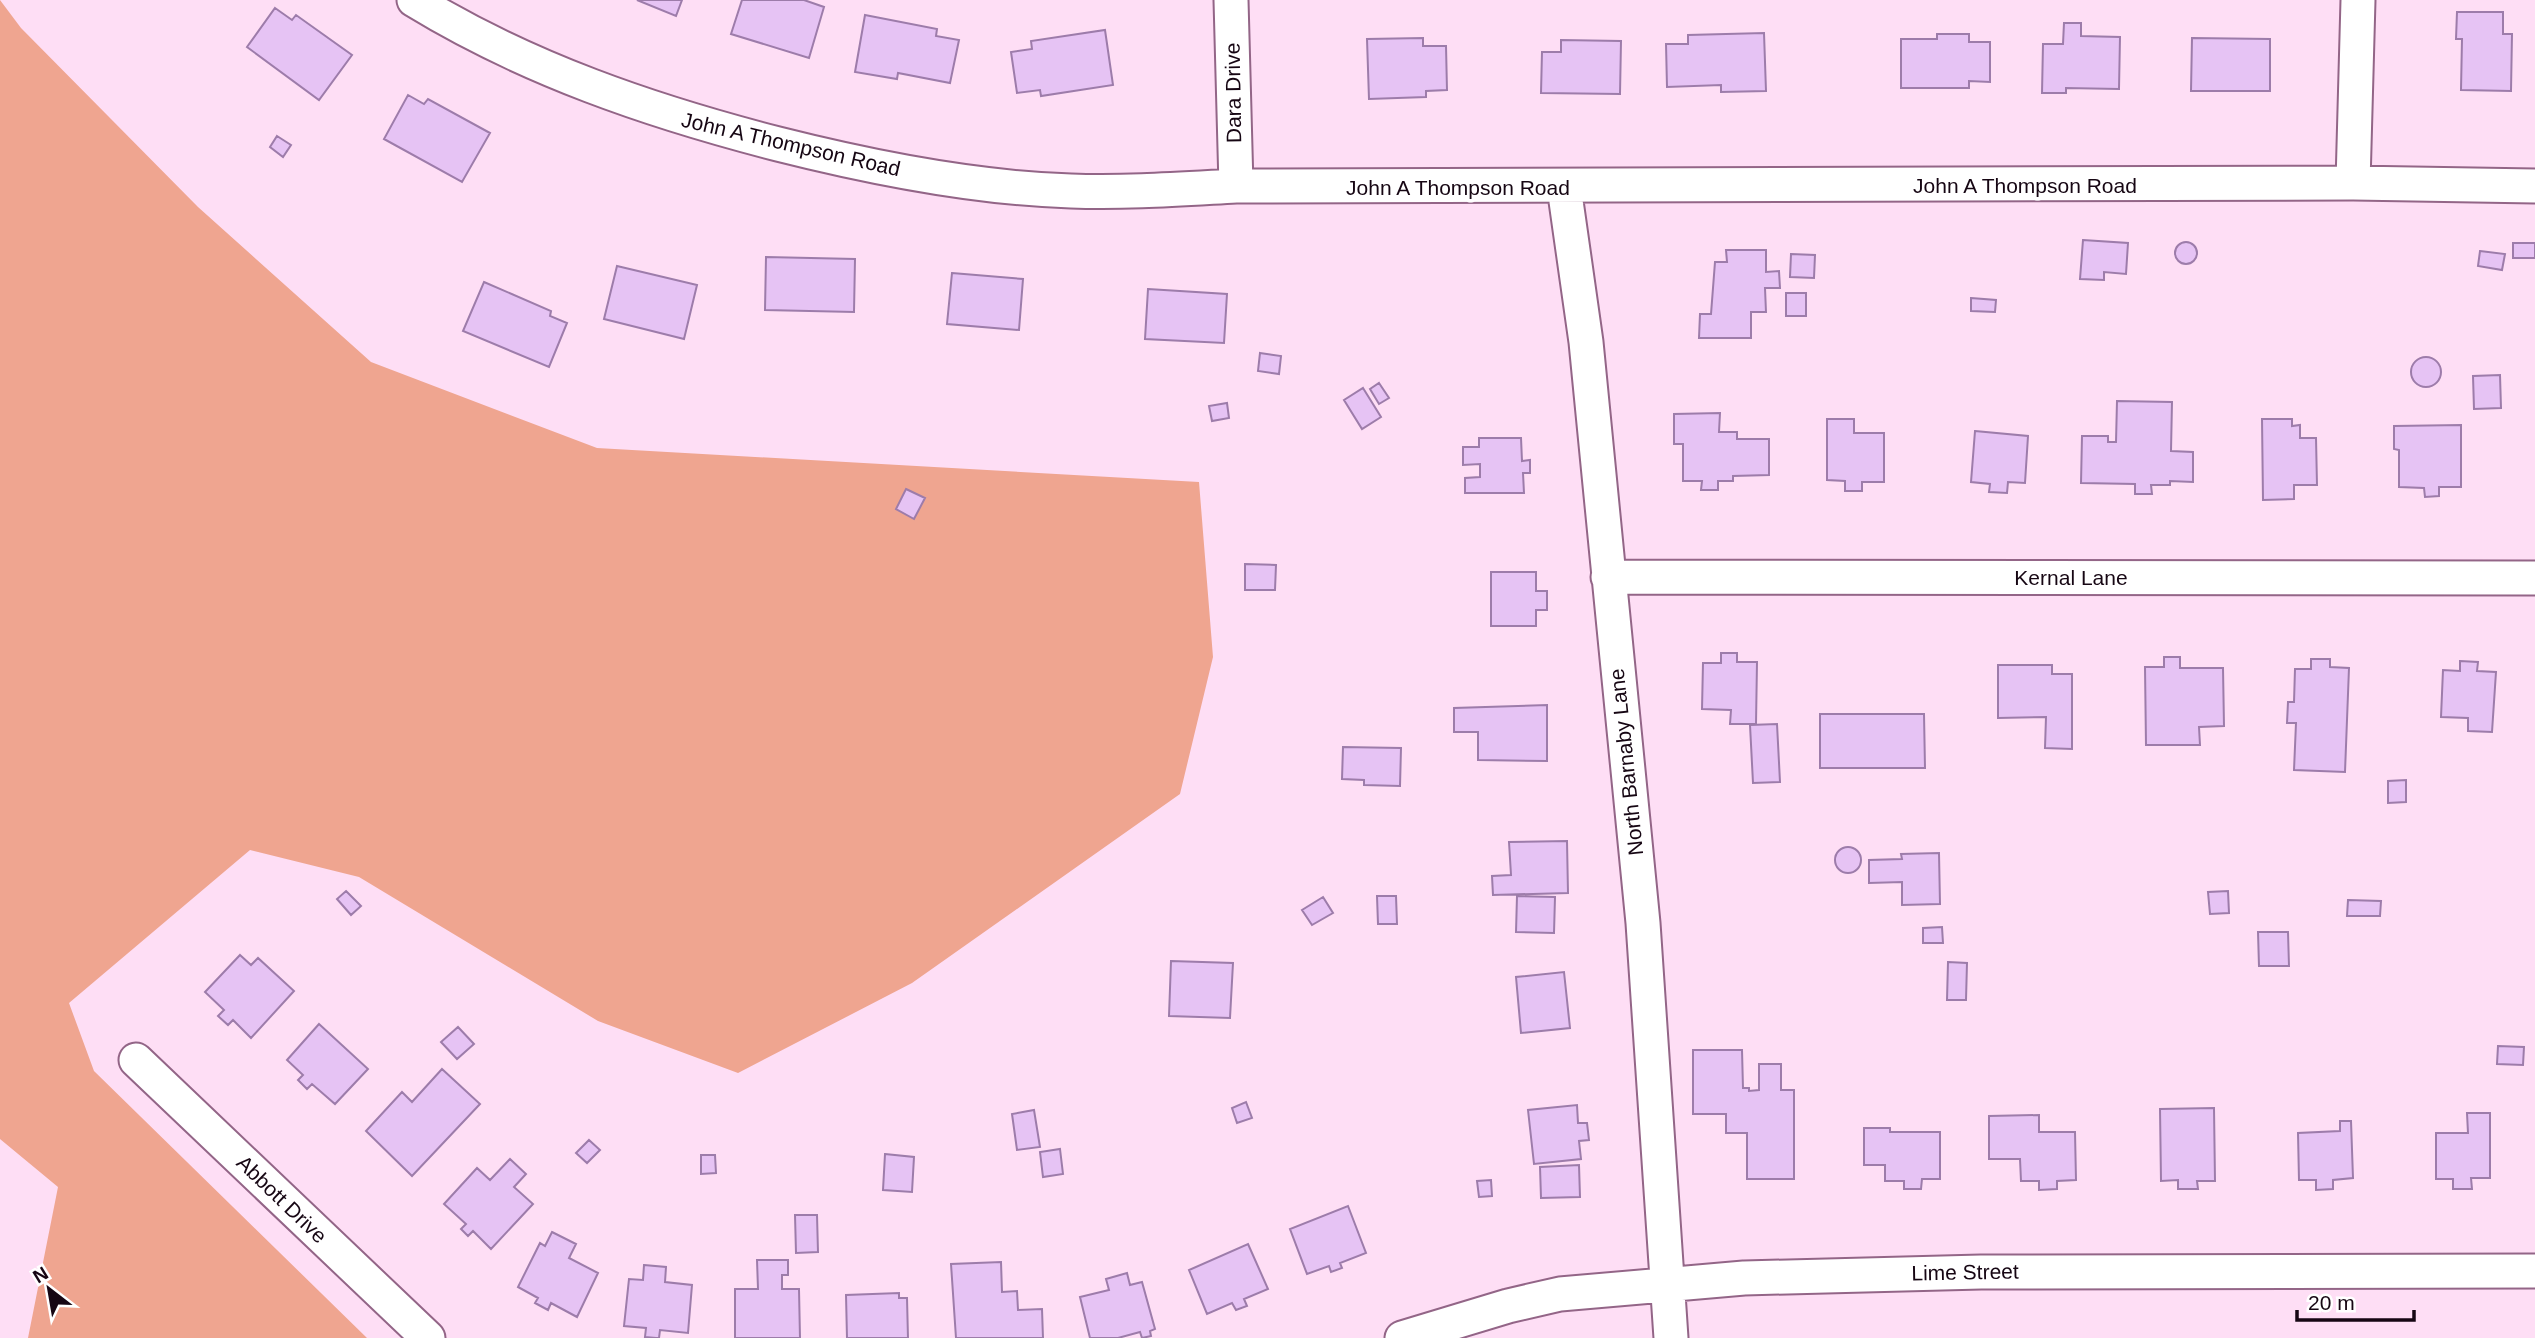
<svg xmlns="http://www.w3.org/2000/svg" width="2535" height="1338" font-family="Helvetica,sans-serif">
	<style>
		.forest { fill: #efa590 }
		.building { fill: #e6c3f4; stroke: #9d7caa; stroke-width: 2 }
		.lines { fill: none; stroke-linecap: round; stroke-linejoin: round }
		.street-casing { stroke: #936587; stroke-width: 37 }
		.street { stroke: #fff; stroke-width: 33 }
		.labels { text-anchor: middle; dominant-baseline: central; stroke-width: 7; stroke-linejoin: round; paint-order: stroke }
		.street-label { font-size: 21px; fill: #160613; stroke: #fff }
	</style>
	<rect width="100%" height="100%" fill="#fedef5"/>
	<path class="forest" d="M 0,0 L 21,28 L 198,207 L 371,362 L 597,448 L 1199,482 L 1213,657 L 1180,794 L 912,983 L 738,1073 L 598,1021 L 359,877 L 250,850 L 69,1003 L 94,1071 L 367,1338 L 28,1338 L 58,1187 L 0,1139 Z"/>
	<path class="building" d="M 637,0 L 682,0 L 676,16 Z
		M 742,0 L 804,0 L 824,7 L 809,58 L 731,34 Z
		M 275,8 L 292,20 L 296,15 L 352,55 L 319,100 L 247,47 Z
		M 2457,12 L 2503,12 L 2503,34 L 2512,34 L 2511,91 L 2461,90 L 2462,39 L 2456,39 Z
		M 865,15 L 937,29 L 936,36 L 959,40 L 950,83 L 898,73 L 897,79 L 855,72 Z
		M 2064,23 L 2081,23 L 2081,36 L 2120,37 L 2119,89 L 2066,88 L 2066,93 L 2042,93 L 2043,44 L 2063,44 Z
		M 1105,30 L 1113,85 L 1041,96 L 1040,90 L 1017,93 L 1011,52 L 1032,49 L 1031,41 Z
		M 1764,33 L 1766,91 L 1721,92 L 1721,85 L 1667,87 L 1666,44 L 1688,44 L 1688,35 Z
		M 1937,34 L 1969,34 L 1969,42 L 1990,42 L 1990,82 L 1969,81 L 1969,88 L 1901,88 L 1901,39 L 1937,39 Z
		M 1423,38 L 1423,46 L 1446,46 L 1447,90 L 1426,91 L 1426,97 L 1369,99 L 1367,39 Z
		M 2192,38 L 2270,39 L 2270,91 L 2191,91 Z
		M 1561,40 L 1621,41 L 1620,94 L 1541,93 L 1542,52 L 1561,52 Z
		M 408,95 L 424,104 L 428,99 L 490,133 L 462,182 L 384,139 Z
		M 277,136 L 291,145 L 283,157 L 270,147 Z
		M 2083,240 L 2128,243 L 2126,274 L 2104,272 L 2104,280 L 2080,279 Z
		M2175 253a11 11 0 1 1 22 0a11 11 0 1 1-22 0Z
		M 2513,243 L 2535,243 L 2535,258 L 2513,258 Z
		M 1726,250 L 1766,250 L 1766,272 L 1779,271 L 1780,288 L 1765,288 L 1766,312 L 1751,312 L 1751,338 L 1699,338 L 1700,314 L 1711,314 L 1715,262 L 1727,262 Z
		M 2480,251 L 2505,254 L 2502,270 L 2478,266 Z
		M 1791,254 L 1815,255 L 1814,278 L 1790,277 Z
		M 766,257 L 855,259 L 854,312 L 765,310 Z
		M 617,266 L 697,285 L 684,339 L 604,319 Z
		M 952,273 L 1023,279 L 1019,330 L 947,324 Z
		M 484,282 L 551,311 L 550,316 L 567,323 L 549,367 L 463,331 Z
		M 1148,289 L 1227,294 L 1224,343 L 1145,339 Z
		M 1786,293 L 1806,293 L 1806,316 L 1786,316 Z
		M 1971,298 L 1996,300 L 1995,312 L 1971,311 Z
		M 1260,353 L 1281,356 L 1279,374 L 1258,371 Z
		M2411 372a15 15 0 1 1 30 0a15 15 0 1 1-30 0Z
		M 2500,375 L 2501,408 L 2474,409 L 2473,376 Z
		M 1379,383 L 1389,398 L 1379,404 L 1370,389 Z
		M 1363,388 L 1381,417 L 1362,429 L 1344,400 Z
		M 2117,401 L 2172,402 L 2171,451 L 2193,452 L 2193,482 L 2170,481 L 2170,485 L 2151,485 L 2152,494 L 2135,494 L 2135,484 L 2081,483 L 2082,436 L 2108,436 L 2108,442 L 2116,442 Z
		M 1227,403 L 1229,418 L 1212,421 L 1209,406 Z
		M 1720,413 L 1719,432 L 1737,432 L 1737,439 L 1769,439 L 1769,475 L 1733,476 L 1733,481 L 1718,481 L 1718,490 L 1701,490 L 1702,481 L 1683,481 L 1683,444 L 1674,444 L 1674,414 Z
		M 1827,419 L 1854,419 L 1854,433 L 1884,433 L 1884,482 L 1862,482 L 1862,491 L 1845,491 L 1845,481 L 1827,480 Z
		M 2262,419 L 2292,419 L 2292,426 L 2300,425 L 2300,438 L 2316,438 L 2317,485 L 2294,485 L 2294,499 L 2263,500 Z
		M 2461,425 L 2461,487 L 2439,487 L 2439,496 L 2425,497 L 2424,488 L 2399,487 L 2399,450 L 2394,449 L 2394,426 Z
		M 1975,431 L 2028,436 L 2025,483 L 2008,482 L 2007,493 L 1989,492 L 1990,484 L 1971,482 Z
		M 1479,438 L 1521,438 L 1522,461 L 1530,460 L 1530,473 L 1523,473 L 1524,493 L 1465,493 L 1465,478 L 1480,477 L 1480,464 L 1463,465 L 1463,447 L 1479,447 Z
		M 906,489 L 925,498 L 914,519 L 896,509 Z
		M 1245,564 L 1276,565 L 1275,590 L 1245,590 Z
		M 1491,572 L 1536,572 L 1536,591 L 1547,591 L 1547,610 L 1536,610 L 1536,626 L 1491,626 Z
		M 1721,653 L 1737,653 L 1737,662 L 1757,662 L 1756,724 L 1730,724 L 1731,710 L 1702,709 L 1703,663 L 1721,663 Z
		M 2164,657 L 2180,657 L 2180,668 L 2223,668 L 2224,726 L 2199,727 L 2200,745 L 2146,745 L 2145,667 L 2164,667 Z
		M 2311,659 L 2330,659 L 2330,667 L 2349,668 L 2345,772 L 2294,770 L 2296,723 L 2287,723 L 2288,702 L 2294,702 L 2295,669 L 2311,669 Z
		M 2460,661 L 2478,662 L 2477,671 L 2496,672 L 2492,732 L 2468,731 L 2468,718 L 2441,717 L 2443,670 L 2460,671 Z
		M 1998,665 L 2052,665 L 2052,674 L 2072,674 L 2072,749 L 2045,748 L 2046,717 L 1998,718 Z
		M 1547,705 L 1547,761 L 1478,760 L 1478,732 L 1454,732 L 1454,708 Z
		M 1820,714 L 1924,714 L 1925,768 L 1820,768 Z
		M 1777,724 L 1780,782 L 1753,783 L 1750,725 Z
		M 1343,747 L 1401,748 L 1400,786 L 1364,785 L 1364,780 L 1342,779 Z
		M 2406,780 L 2406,802 L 2388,803 L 2388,781 Z
		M 1567,841 L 1568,893 L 1493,895 L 1492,876 L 1511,875 L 1509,842 Z
		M1835 860a13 13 0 1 1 26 0a13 13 0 1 1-26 0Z
		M 1939,853 L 1940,904 L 1902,905 L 1902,882 L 1869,883 L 1869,860 L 1902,859 L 1901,854 Z
		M 346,891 L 361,906 L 351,915 L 337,899 Z
		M 2228,891 L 2229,913 L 2210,914 L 2208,892 Z
		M 1377,896 L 1396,896 L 1397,924 L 1378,924 Z
		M 1517,896 L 1555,897 L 1554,933 L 1516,932 Z
		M 1323,897 L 1333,913 L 1312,925 L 1302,910 Z
		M 2348,900 L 2381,901 L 2380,916 L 2347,916 Z
		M 1942,927 L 1943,943 L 1923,943 L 1923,928 Z
		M 2258,932 L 2288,932 L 2289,966 L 2259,966 Z
		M 240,955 L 251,965 L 258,958 L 294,991 L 251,1038 L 233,1020 L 228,1025 L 218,1016 L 224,1010 L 205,992 Z
		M 1171,961 L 1233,963 L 1230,1018 L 1169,1016 Z
		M 1948,962 L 1967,963 L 1966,1000 L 1947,1000 Z
		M 1564,972 L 1570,1028 L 1521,1033 L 1516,977 Z
		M 319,1024 L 368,1069 L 335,1104 L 312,1084 L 307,1089 L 298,1080 L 303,1075 L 287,1060 Z
		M 458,1027 L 474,1044 L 457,1059 L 441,1042 Z
		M 2498,1046 L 2524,1047 L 2523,1065 L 2497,1064 Z
		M 1693,1050 L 1742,1050 L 1743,1088 L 1749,1088 L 1749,1091 L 1759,1090 L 1759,1064 L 1781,1064 L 1781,1090 L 1794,1090 L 1794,1179 L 1747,1179 L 1747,1133 L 1726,1133 L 1726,1114 L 1693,1114 Z
		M 442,1069 L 480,1104 L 412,1176 L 366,1131 L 402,1092 L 412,1102 Z
		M 1246,1102 L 1252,1118 L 1237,1123 L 1232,1108 Z
		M 1577,1105 L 1578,1123 L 1587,1123 L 1589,1140 L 1579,1141 L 1581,1159 L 1534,1164 L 1528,1110 Z
		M 2214,1108 L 2215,1181 L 2197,1181 L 2198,1189 L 2178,1189 L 2178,1180 L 2161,1181 L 2160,1109 Z
		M 1034,1110 L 1040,1147 L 1017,1150 L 1012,1114 Z
		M 2467,1113 L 2490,1113 L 2490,1178 L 2471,1178 L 2472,1189 L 2453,1189 L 2453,1179 L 2436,1179 L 2436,1133 L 2468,1133 Z
		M 2039,1115 L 2039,1132 L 2075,1132 L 2076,1180 L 2057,1181 L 2057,1189 L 2039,1190 L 2039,1181 L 2021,1181 L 2020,1159 L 1989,1159 L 1989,1116 Z
		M 2340,1121 L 2351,1121 L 2353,1178 L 2333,1180 L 2333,1189 L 2316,1190 L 2316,1180 L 2299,1180 L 2298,1133 L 2340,1131 Z
		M 1864,1128 L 1890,1128 L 1890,1132 L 1940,1132 L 1940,1179 L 1922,1179 L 1921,1189 L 1904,1189 L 1904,1181 L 1885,1181 L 1885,1165 L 1864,1165 Z
		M 589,1140 L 600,1150 L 587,1163 L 576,1153 Z
		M 1060,1149 L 1063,1174 L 1043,1177 L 1040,1152 Z
		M 885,1154 L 914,1157 L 912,1192 L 883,1190 Z
		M 701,1155 L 715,1155 L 716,1173 L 701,1174 Z
		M 510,1159 L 526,1174 L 514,1187 L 533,1204 L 491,1249 L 473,1231 L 468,1236 L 461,1229 L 466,1224 L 444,1204 L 477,1168 L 490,1180 Z
		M 1579,1165 L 1580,1197 L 1541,1198 L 1540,1167 Z
		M 1491,1180 L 1492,1196 L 1479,1197 L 1477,1181 Z
		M 1348,1206 L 1366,1253 L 1340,1263 L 1342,1268 L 1331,1272 L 1329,1266 L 1307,1274 L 1290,1229 Z
		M 795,1215 L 817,1215 L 818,1252 L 796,1253 Z
		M 552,1232 L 576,1244 L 569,1258 L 598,1273 L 577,1317 L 551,1303 L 548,1310 L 535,1303 L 538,1298 L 518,1287 L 540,1243 L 545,1246 Z
		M 1248,1244 L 1268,1289 L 1244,1299 L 1247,1306 L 1236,1310 L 1232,1303 L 1207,1314 L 1189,1270 Z
		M 757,1260 L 788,1260 L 788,1275 L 782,1275 L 782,1289 L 799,1289 L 800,1338 L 735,1338 L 735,1289 L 758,1289 Z
		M 1001,1262 L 1002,1292 L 1017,1291 L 1018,1310 L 1042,1309 L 1043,1338 L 956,1338 L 951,1264 Z
		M 644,1265 L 666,1267 L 665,1282 L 692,1285 L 688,1333 L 660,1330 L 659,1338 L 656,1338 L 645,1337 L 646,1328 L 624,1326 L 629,1279 L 643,1280 Z
		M 1127,1273 L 1130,1285 L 1142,1282 L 1155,1329 L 1150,1331 L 1151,1336 L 1142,1338 L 1140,1332 L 1118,1338 L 1090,1338 L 1080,1297 L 1109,1290 L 1106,1279 Z
		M 899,1293 L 899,1298 L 907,1298 L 908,1338 L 847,1338 L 846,1295 Z"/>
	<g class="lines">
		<g class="street-casing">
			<path id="street" d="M 414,0 C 527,69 650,111 778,144 C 873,168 973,188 1071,191 C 1126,193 1181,189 1236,186 L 2353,183 L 2535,186
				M 1231,0 L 1236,186
				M 2353,183 L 2358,0
				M 1564,187 L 1586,342 L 1643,923 L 1671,1338
				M 1608,577 L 2535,578
				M 136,1060 L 428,1338
				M 1402,1338 L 1508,1306 L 1560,1294 L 1744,1278 L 1981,1272 L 2535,1271"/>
		</g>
		<use href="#street" class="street"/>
	</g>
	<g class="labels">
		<g class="street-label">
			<text transform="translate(1233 93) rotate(-91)">Dara Drive</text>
			<text transform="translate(791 144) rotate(13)">John A Thompson Road</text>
			<text x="2025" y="185">John A Thompson Road</text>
			<text x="1458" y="187">John A Thompson Road</text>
			<text x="2071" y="577">Kernal Lane</text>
			<text transform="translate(1626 762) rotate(-96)">North Barnaby Lane</text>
			<text transform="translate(282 1199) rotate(44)">Abbott Drive</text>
			<text transform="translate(1965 1272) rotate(-1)">Lime Street</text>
		</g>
	</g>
	<g transform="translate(49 1289) rotate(329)" stroke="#ffffff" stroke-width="5" paint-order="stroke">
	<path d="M0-5L12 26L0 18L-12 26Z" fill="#160613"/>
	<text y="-10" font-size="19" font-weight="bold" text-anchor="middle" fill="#160613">N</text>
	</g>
	<path d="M2297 1310v10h117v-10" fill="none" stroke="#160613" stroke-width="3.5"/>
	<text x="2308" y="1310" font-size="21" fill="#160613" stroke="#ffffff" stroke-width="5" paint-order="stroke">20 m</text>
</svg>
